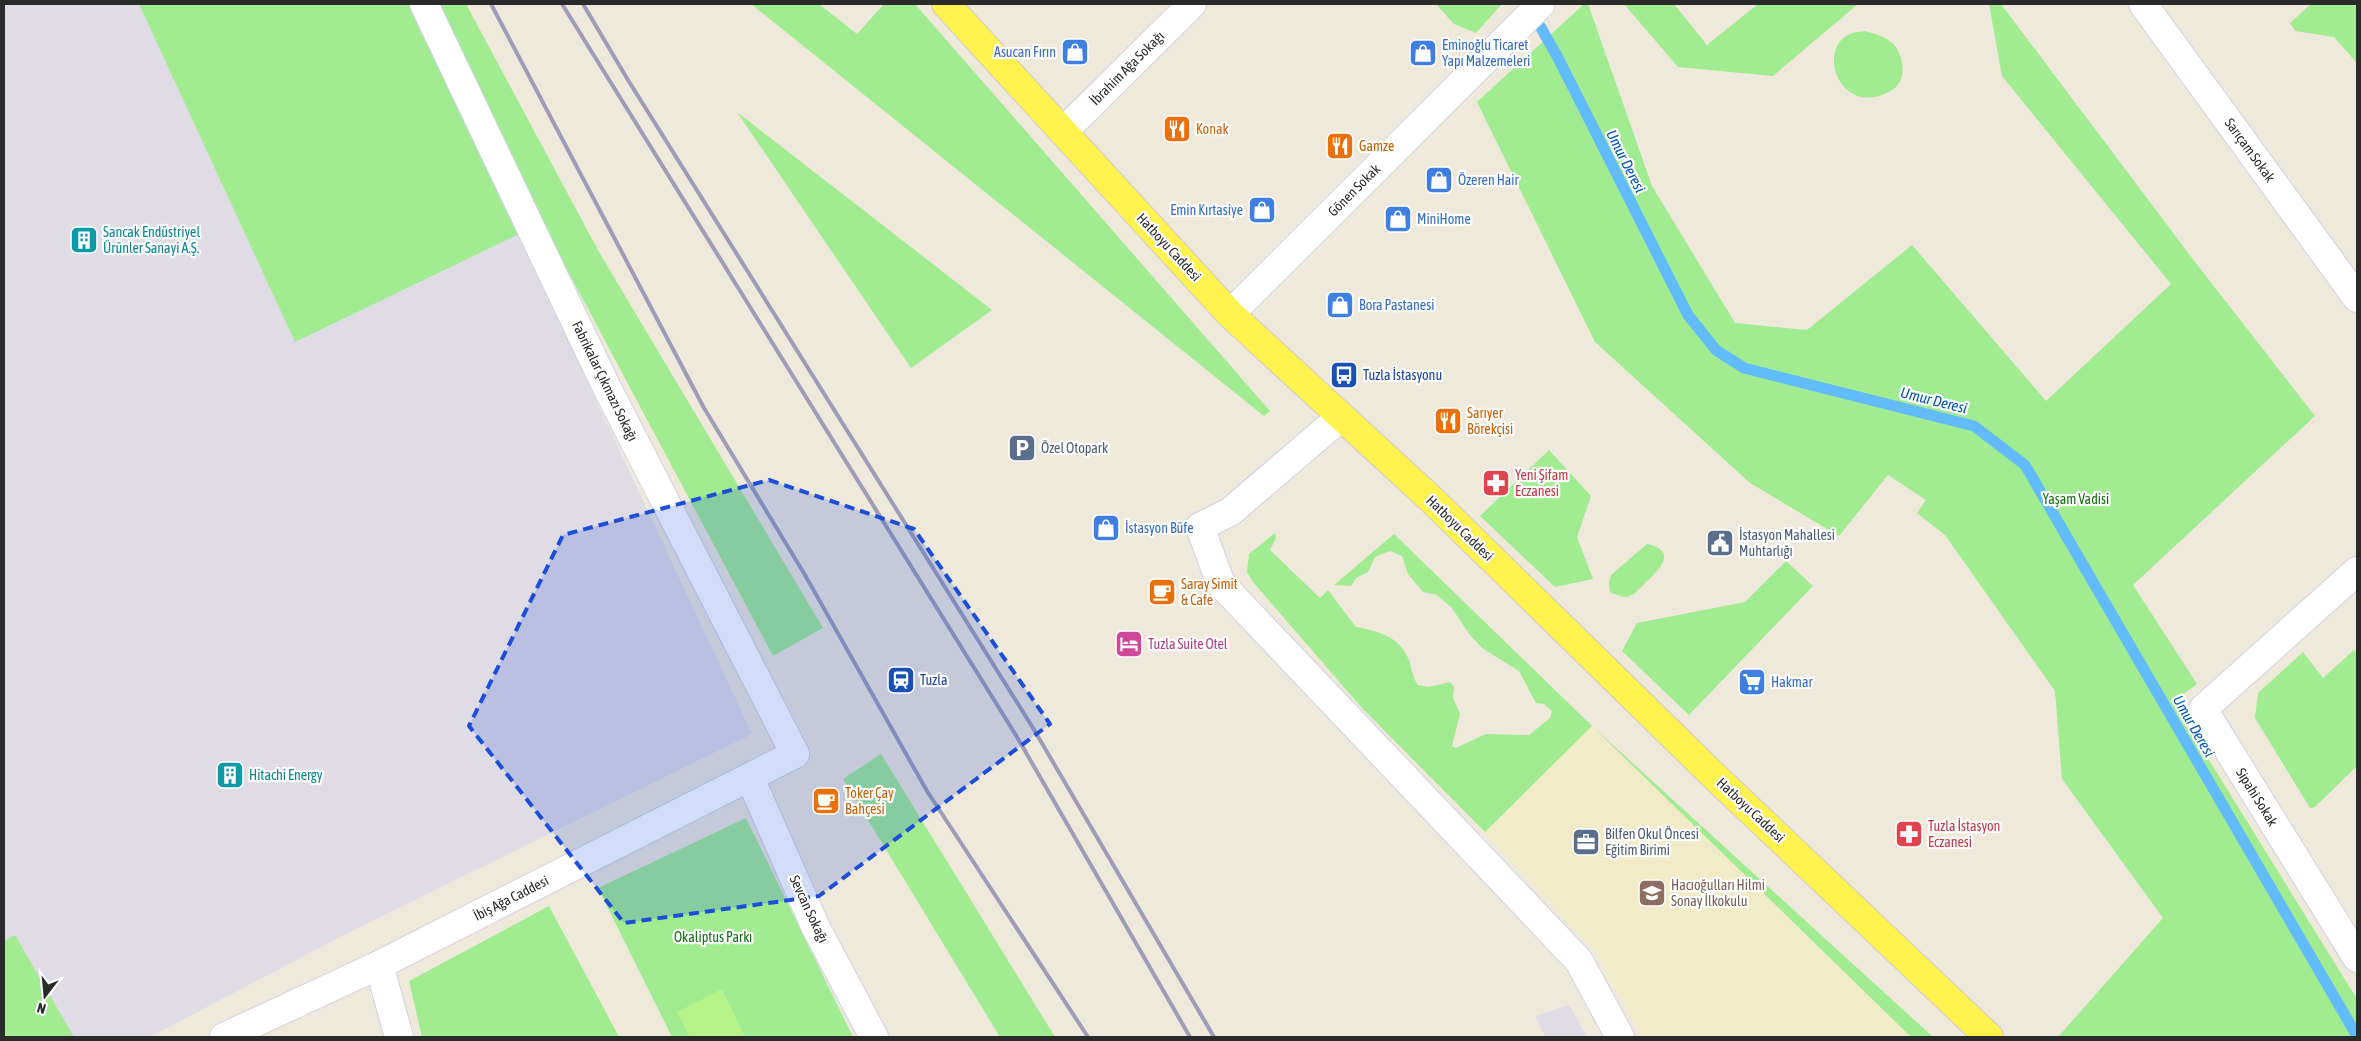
<svg xmlns="http://www.w3.org/2000/svg" width="2361" height="1041" font-family="'Asap Condensed',sans-serif">
	<style>
		.industrial { fill: #e0dce5 }
		.education { fill: #f2ebc8 }
		.green { fill: #a1eb91 }
		.pitch { fill: #b7f38b }
		.lines { fill: none; stroke-linecap: round; stroke-linejoin: round }
		.stream { stroke: #61bbfc; stroke-width: 11 }
		.minor-casing { stroke: #d0d0e5; stroke-width: 30 }
		.tertiary-casing { stroke: #d0d0e5; stroke-width: 30 }
		.primary-casing { stroke: #ccc; stroke-width: 30 }
		.minor { stroke: #fff; stroke-width: 28 }
		.tertiary { stroke: #fff; stroke-width: 28 }
		.primary { stroke: #fff14e; stroke-width: 28 }
		.rail { stroke: #9d9db7; stroke-width: 4 }
		.marked { fill: #1d4ed8; fill-opacity: 0.2; stroke: #1d4ed8; stroke-width: 4; stroke-dasharray: 10 6; stroke-linejoin: round }
		.labels { text-anchor: middle; dominant-baseline: central; stroke-width: 4.5; stroke-linejoin: round; paint-order: stroke }
		.shop-label { font-size: 14px; fill: #366cbe; stroke: #fff; text-anchor: start }
		.street-label { font-size: 14px; fill: #2a2a2a; stroke: #fff }
		.food-label { font-size: 14px; fill: #c56008; stroke: #fff; text-anchor: start }
		.culture-label { font-size: 14px; fill: #0d838f; stroke: #fff; text-anchor: start }
		.transit-label { font-size: 14px; fill: #164399; stroke: #fff; text-anchor: start }
		.service-label { font-size: 14px; fill: #4e5e75; stroke: #fff; text-anchor: start }
		.health-label { font-size: 14px; fill: #be3a42; stroke: #fff; text-anchor: start }
		.park-label { font-size: 14px; fill: #177012; stroke: #fff }
		.hotel-label { font-size: 14px; fill: #b23c85; stroke: #fff; text-anchor: start }
		.education-label { font-size: 14px; fill: #785e54; stroke: #fff; text-anchor: start }
		.water-label { font-size: 15px; font-style: italic; fill: #0054a8; stroke: #fff }
	</style>
	<rect width="100%" height="100%" fill="#eee9da"/>
	<path class="industrial" d="M 4,4 L 411,4 L 752,734 L 346,934 L 150,1037 L 4,1037 Z
		M 1569,1005 L 1587,1037 L 1545,1037 L 1535,1016 Z"/>
	<path class="education" d="M 1592,726 L 1911,1037 L 1642,1037 L 1596,953 L 1485,832 Z"/>
	<path class="green" d="M 139,4 L 411,4 L 519,234 L 295,342 Z
		M 437,4 L 466,4 L 599,252 L 823,628 L 773,656 L 538,215 Z
		M 751,4 L 819,4 L 857,34 L 884,4 L 915,4 L 1270,411 L 1264,416 Z
		M 1436,4 L 1502,4 L 1476,33 L 1454,24 Z
		M 1584,4 L 1588,4 L 1652,186 L 1735,323 L 1807,330 L 1912,245 L 2046,401 L 2171,284 L 2002,76 L 1989,4 L 2001,4 L 2195,262 L 2315,416 L 2133,585 L 2197,684 L 2173,702 L 2357,999 L 2357,1037 L 2058,1037 L 2163,918 L 2062,779 L 2055,691 L 1945,535 L 1917,513 L 1926,500 L 1888,475 L 1839,536 L 1750,483 L 1595,342 L 1477,102 Z
		M 1624,4 L 1674,4 L 1707,45 L 1758,4 L 1858,4 L 1773,76 L 1678,67 Z
		M 2311,4 L 2357,4 L 2357,63 L 2334,37 L 2295,31 L 2290,23 Z
		M 1865,31 C 1875,34 1888,37 1895,46 C 1904,58 1907,81 1892,90 C 1841,121 1815,49 1850,34 C 1855,32 1860,32 1865,31 Z
		M 737,112 L 992,310 L 911,368 Z
		M 1549,450 L 1591,496 L 1577,537 L 1593,579 L 1555,587 L 1480,516 Z
		M 1275,533 L 1276,538 L 1270,550 L 1320,598 L 1328,590 L 1356,627 C 1379,631 1400,637 1409,660 C 1412,669 1412,677 1418,685 L 1429,687 L 1450,682 L 1454,687 L 1453,698 L 1460,714 L 1452,746 L 1456,748 L 1486,734 L 1529,735 L 1550,718 L 1552,711 L 1544,704 L 1536,703 L 1519,671 L 1482,648 L 1469,634 L 1452,608 L 1437,595 L 1423,592 L 1408,574 L 1402,556 L 1390,551 L 1375,557 L 1368,572 L 1356,578 L 1351,586 L 1334,585 L 1394,534 L 1592,726 L 1933,1037 L 1911,1037 L 1592,726 L 1485,832 L 1362,708 L 1253,582 L 1247,572 L 1249,554 Z
		M 1647,544 C 1679,551 1659,570 1645,583 C 1641,587 1635,594 1630,596 C 1623,598 1617,595 1610,592 L 1609,583 L 1611,575 Z
		M 1786,561 L 1813,586 L 1689,715 L 1622,651 L 1637,623 L 1745,602 Z
		M 2354,650 L 2357,654 L 2357,766 L 2315,807 L 2310,808 L 2255,718 L 2258,693 L 2303,652 L 2323,678 Z
		M 881,754 L 1055,1037 L 1000,1037 L 843,779 Z
		M 746,818 L 853,1037 L 672,1037 L 598,888 Z
		M 549,906 L 619,1037 L 422,1037 L 409,981 Z
		M 15,935 L 74,1037 L 4,1037 L 4,941 Z"/>
	<path class="pitch" d="M 722,989 L 745,1037 L 690,1037 L 677,1012 Z"/>
	<g class="lines">
		<path class="stream" d="M 1532,12 L 1557,56 L 1688,315 L 1716,350 L 1744,368 L 1974,426 L 2025,465 L 2357,1036"/>
		<g class="minor-casing">
			<path id="minor" d="M 424,4 L 606,386 L 795,754
				M 2143,4 L 2357,298
				M 1063,132 L 1192,4
				M 1230,314 L 1541,4
				M 1341,417 L 1230,512 L 1200,527 L 1221,584 L 1579,961 L 1620,1037
				M 2357,571 L 2203,709 L 2357,958
				M 750,778 L 816,928 L 874,1037
				M 379,965 L 399,1037"/>
		</g>
		<g class="tertiary-casing">
			<path id="tertiary" d="M 224,1037 L 379,965 L 795,754"/>
		</g>
		<g class="primary-casing">
			<path id="primary" d="M 946,4 L 1230,314 L 1432,500 L 1711,773 L 1989,1037"/>
		</g>
		<use href="#minor" class="minor"/>
		<use href="#tertiary" class="tertiary"/>
		<use href="#primary" class="primary"/>
		<path class="rail" d="M 491,4 L 704,408 L 805,575 L 927,791 L 1088,1037
			M 562,4 L 1017,737 L 1190,1037
			M 583,4 L 628,80 L 1033,728 L 1214,1037"/>
	</g>
	<path class="marked" d="M 769,480 L 914,529 L 1050,724 L 819,896 L 624,923 L 469,726 L 563,535 Z"/>
	<defs>
		<g id="shop-square" transform="scale(1.4375)"><rect x="-9" y="-9" width="18" height="18" rx="4" fill="#3f7fe0" stroke="#fff"/><path d="M-5-2.5h2.3a2.7 3.5 0 0 1 5.4 0H5L5.5 6h-11ZM-1.5-2.5h3a1.5 2.3 0 0 0-3 0Z" fill="#fff"/></g>
		<g id="restaurant-square" transform="scale(1.4375)"><rect x="-9" y="-9" width="18" height="18" rx="4" fill="#e8710a" stroke="#fff"/><path d="M-5-6h1v4h1v-4h1v4h1v-4h1v5L-1.5 .5V6h-2V.5L-5-1ZM5-6V6H3V1.5H1.5Q1.5-4 5-6Z" fill="#fff"/></g>
		<g id="building-square" transform="scale(1.4375)"><rect x="-9" y="-9" width="18" height="18" rx="4" fill="#0f9aa8" stroke="#fff"/><path d="M-4-6H4V6H1V3H-1V6H-4ZM-2.5-4.3h1.7v1.8h-1.7ZM.8-4.3h1.7v1.8H.8ZM-2.5-1h1.7V.8h-1.7ZM.8-1h1.7V.8H.8Z" fill="#fff"/></g>
		<g id="bus-square" transform="scale(1.4375)"><rect x="-9" y="-9" width="18" height="18" rx="4" fill="#1a4fb4" stroke="#fff"/><path d="M-5-6H5V4H4V6H2V4H-2V6H-4V4H-5ZM-3.5-4V0h7V-4ZM-3.5 1.2v1.5H-2V1.2ZM2 1.2v1.5H3.5V1.2Z" fill="#fff"/></g>
		<g id="parking-square" transform="scale(1.4375)"><rect x="-9" y="-9" width="18" height="18" rx="4" fill="#5c6f8a" stroke="#fff"/><path d="M-3.5-5.5H1a3.5 3.5 0 0 1 0 7H-1V5.5H-3.5ZM-1-3.4V-.6H.8a1.4 1.4 0 0 0 0-2.8Z" fill="#fff"/></g>
		<g id="pharmacy-square" transform="scale(1.4375)"><rect x="-9" y="-9" width="18" height="18" rx="4" fill="#e0444e" stroke="#fff"/><path d="M-2-6h4v4h4v4h-4v4h-4v-4h-4v-4h4Z" fill="#fff"/></g>
		<g id="civic-square" transform="scale(1.4375)"><rect x="-9" y="-9" width="18" height="18" rx="4" fill="#5c6f8a" stroke="#fff"/><path d="M-.6-6.5H3V-4.5H.6V-3L4-1V1h2V6H-6V1h2V-1L-.6-3ZM-1.2 2.5V6h2.4V2.5Z" fill="#fff"/></g>
		<g id="cafe-square" transform="scale(1.4375)"><rect x="-9" y="-9" width="18" height="18" rx="4" fill="#e8710a" stroke="#fff"/><path d="M-5.5-4.5H6V0H3Q3 3.5 0 3.5H-2.5Q-5.5 3.5-5.5 0ZM3-3.2v2h1.7v-2ZM-6 4.5H4V6H-6Z" fill="#fff"/></g>
		<g id="hotel-square" transform="scale(1.4375)"><rect x="-9" y="-9" width="18" height="18" rx="4" fill="#d1479c" stroke="#fff"/><path d="M-6-4.5h1.5V1H6V5H4.5V3h-9V5H-6ZM-4 0a1.8 1.8 0 1 1 3.6 0ZM.5 0V-2.5h3Q6-2.5 6 0Z" fill="#fff"/></g>
		<g id="station-square" transform="scale(1.4375)"><rect x="-9" y="-9" width="18" height="18" rx="4" fill="#1a4fb4" stroke="#fff"/><path d="M-3-6H3Q5-6 5-4V2Q5 4 3 4L4.5 6H3L1.5 4h-3L-3 6H-4.5L-3 4Q-5 4-5 2V-4Q-5-6-3-6ZM-3.5-4v3h7v-3ZM-3.5 1v1.5H-2V1ZM2 1v1.5H3.5V1Z" fill="#fff"/></g>
		<g id="supermarket-square" transform="scale(1.4375)"><rect x="-9" y="-9" width="18" height="18" rx="4" fill="#3f7fe0" stroke="#fff"/><path d="M-6-5.5h2.5l.6 2H6L4.5 2H-2.5L-4.4-4H-6ZM-1.5 3.2a1.3 1.3 0 1 0 .1 0ZM3 3.2a1.3 1.3 0 1 0 .1 0Z" fill="#fff"/></g>
		<g id="office-square" transform="scale(1.4375)"><rect x="-9" y="-9" width="18" height="18" rx="4" fill="#5c6f8a" stroke="#fff"/><path d="M-6-3h4V-5.5h4V-3h4V5H-6ZM-1-4.5V-3h2v-1.5ZM-6 0V1H6V0Z" fill="#fff"/></g>
		<g id="school-square" transform="scale(1.4375)"><rect x="-9" y="-9" width="18" height="18" rx="4" fill="#8d6e63" stroke="#fff"/><path d="M0-5L7-2L0 1L-7-2ZM-4 1L0 2.5L4 1V4Q0 6-4 4Z" fill="#fff"/></g>
	</defs>
	<g fill-rule="evenodd">
		<use href="#shop-square" x="1075" y="52"/>
		<use href="#shop-square" x="1423" y="53"/>
		<use href="#restaurant-square" x="1177" y="129"/>
		<use href="#restaurant-square" x="1340" y="146"/>
		<use href="#shop-square" x="1439" y="180"/>
		<use href="#shop-square" x="1262" y="210"/>
		<use href="#shop-square" x="1398" y="219"/>
		<use href="#building-square" x="84" y="240"/>
		<use href="#shop-square" x="1340" y="305"/>
		<use href="#bus-square" x="1344" y="375"/>
		<use href="#restaurant-square" x="1448" y="421"/>
		<use href="#parking-square" x="1022" y="448"/>
		<use href="#pharmacy-square" x="1496" y="483"/>
		<use href="#shop-square" x="1106" y="528"/>
		<use href="#civic-square" x="1720" y="543"/>
		<use href="#cafe-square" x="1162" y="592"/>
		<use href="#hotel-square" x="1129" y="644"/>
		<use href="#station-square" x="901" y="680"/>
		<use href="#supermarket-square" x="1752" y="682"/>
		<use href="#building-square" x="230" y="775"/>
		<use href="#cafe-square" x="826" y="801"/>
		<use href="#pharmacy-square" x="1909" y="834"/>
		<use href="#office-square" x="1586" y="842"/>
		<use href="#school-square" x="1652" y="893"/>
	</g>
	<g class="labels">
		<g class="shop-label">
			<text x="1442" y="45">Eminoğlu Ticaret<tspan x="1442" dy="16">Yapı Malzemeleri</tspan></text>
			<text x="1056" y="52" text-anchor="end">Asucan Fırın</text>
			<text x="1458" y="180">Özeren Hair</text>
			<text x="1243" y="210" text-anchor="end">Emin Kırtasiye</text>
			<text x="1417" y="219">MiniHome</text>
			<text x="1359" y="305">Bora Pastanesi</text>
			<text x="1125" y="528">İstasyon Büfe</text>
			<text x="1771" y="682">Hakmar</text>
		</g>
		<g class="street-label">
			<text transform="translate(1127 68) rotate(-45)">İbrahim Ağa Sokağı</text>
			<text transform="translate(2250 150) rotate(54)">Sarıçam Sokak</text>
			<text transform="translate(1354 190) rotate(-45)">Gönen Sokak</text>
			<text transform="translate(1169 247) rotate(47)">Hatboyu Caddesi</text>
			<text transform="translate(605 381) rotate(64)">Fabrikalar Çıkmazı Sokağı</text>
			<text transform="translate(1460 528) rotate(44)">Hatboyu Caddesi</text>
			<text transform="translate(2257 797) rotate(58)">Sipahi Sokak</text>
			<text transform="translate(1751 810) rotate(43)">Hatboyu Caddesi</text>
			<text transform="translate(511 898) rotate(-27)">İbiş Ağa Caddesi</text>
			<text transform="translate(809 909) rotate(65)">Sevcan Sokağı</text>
		</g>
		<g class="food-label">
			<text x="1196" y="129">Konak</text>
			<text x="1359" y="146">Gamze</text>
			<text x="1467" y="413">Sarıyer<tspan x="1467" dy="16">Börekçisi</tspan></text>
			<text x="1181" y="584">Saray Simit<tspan x="1181" dy="16">&amp; Cafe</tspan></text>
			<text x="845" y="793">Toker Çay<tspan x="845" dy="16">Bahçesi</tspan></text>
		</g>
		<g class="culture-label">
			<text x="103" y="232">Sancak Endüstriyel<tspan x="103" dy="16">Ürünler Sanayi A.Ş.</tspan></text>
			<text x="249" y="775">Hitachi Energy</text>
		</g>
		<g class="transit-label">
			<text x="1363" y="375">Tuzla İstasyonu</text>
			<text x="920" y="680">Tuzla</text>
		</g>
		<g class="service-label">
			<text x="1041" y="448">Özel Otopark</text>
			<text x="1739" y="535">İstasyon Mahallesi<tspan x="1739" dy="16">Muhtarlığı</tspan></text>
			<text x="1605" y="834">Bilfen Okul Öncesi<tspan x="1605" dy="16">Eğitim Birimi</tspan></text>
		</g>
		<g class="health-label">
			<text x="1515" y="475">Yeni Şifam<tspan x="1515" dy="16">Eczanesi</tspan></text>
			<text x="1928" y="826">Tuzla İstasyon<tspan x="1928" dy="16">Eczanesi</tspan></text>
		</g>
		<g class="park-label">
			<text x="2076" y="499">Yaşam Vadisi</text>
			<text x="713" y="937">Okaliptus Parkı</text>
		</g>
		<g class="hotel-label">
			<text x="1148" y="644">Tuzla Suite Otel</text>
		</g>
		<g class="education-label">
			<text x="1671" y="885">Hacıoğulları Hilmi<tspan x="1671" dy="16">Sonay İlkokulu</tspan></text>
		</g>
		<g class="water-label">
			<text transform="translate(1626 161) rotate(63)">Umur Deresi</text>
			<text transform="translate(1934 400) rotate(14)">Umur Deresi</text>
			<text transform="translate(2194 726) rotate(60)">Umur Deresi</text>
		</g>
	</g>
	<rect width="2361" height="1041" fill="none" stroke="#2a2a2a" stroke-width="10"/>
	<g transform="translate(45 996) rotate(196)" stroke="#ffffff" stroke-width="4" paint-order="stroke">
	<path d="M0-4L9 19L0 12L-9 19Z" fill="#2a2a2a"/>
	<text y="-8" font-size="14" font-weight="bold" text-anchor="middle" fill="#2a2a2a">N</text>
	</g>
</svg>
